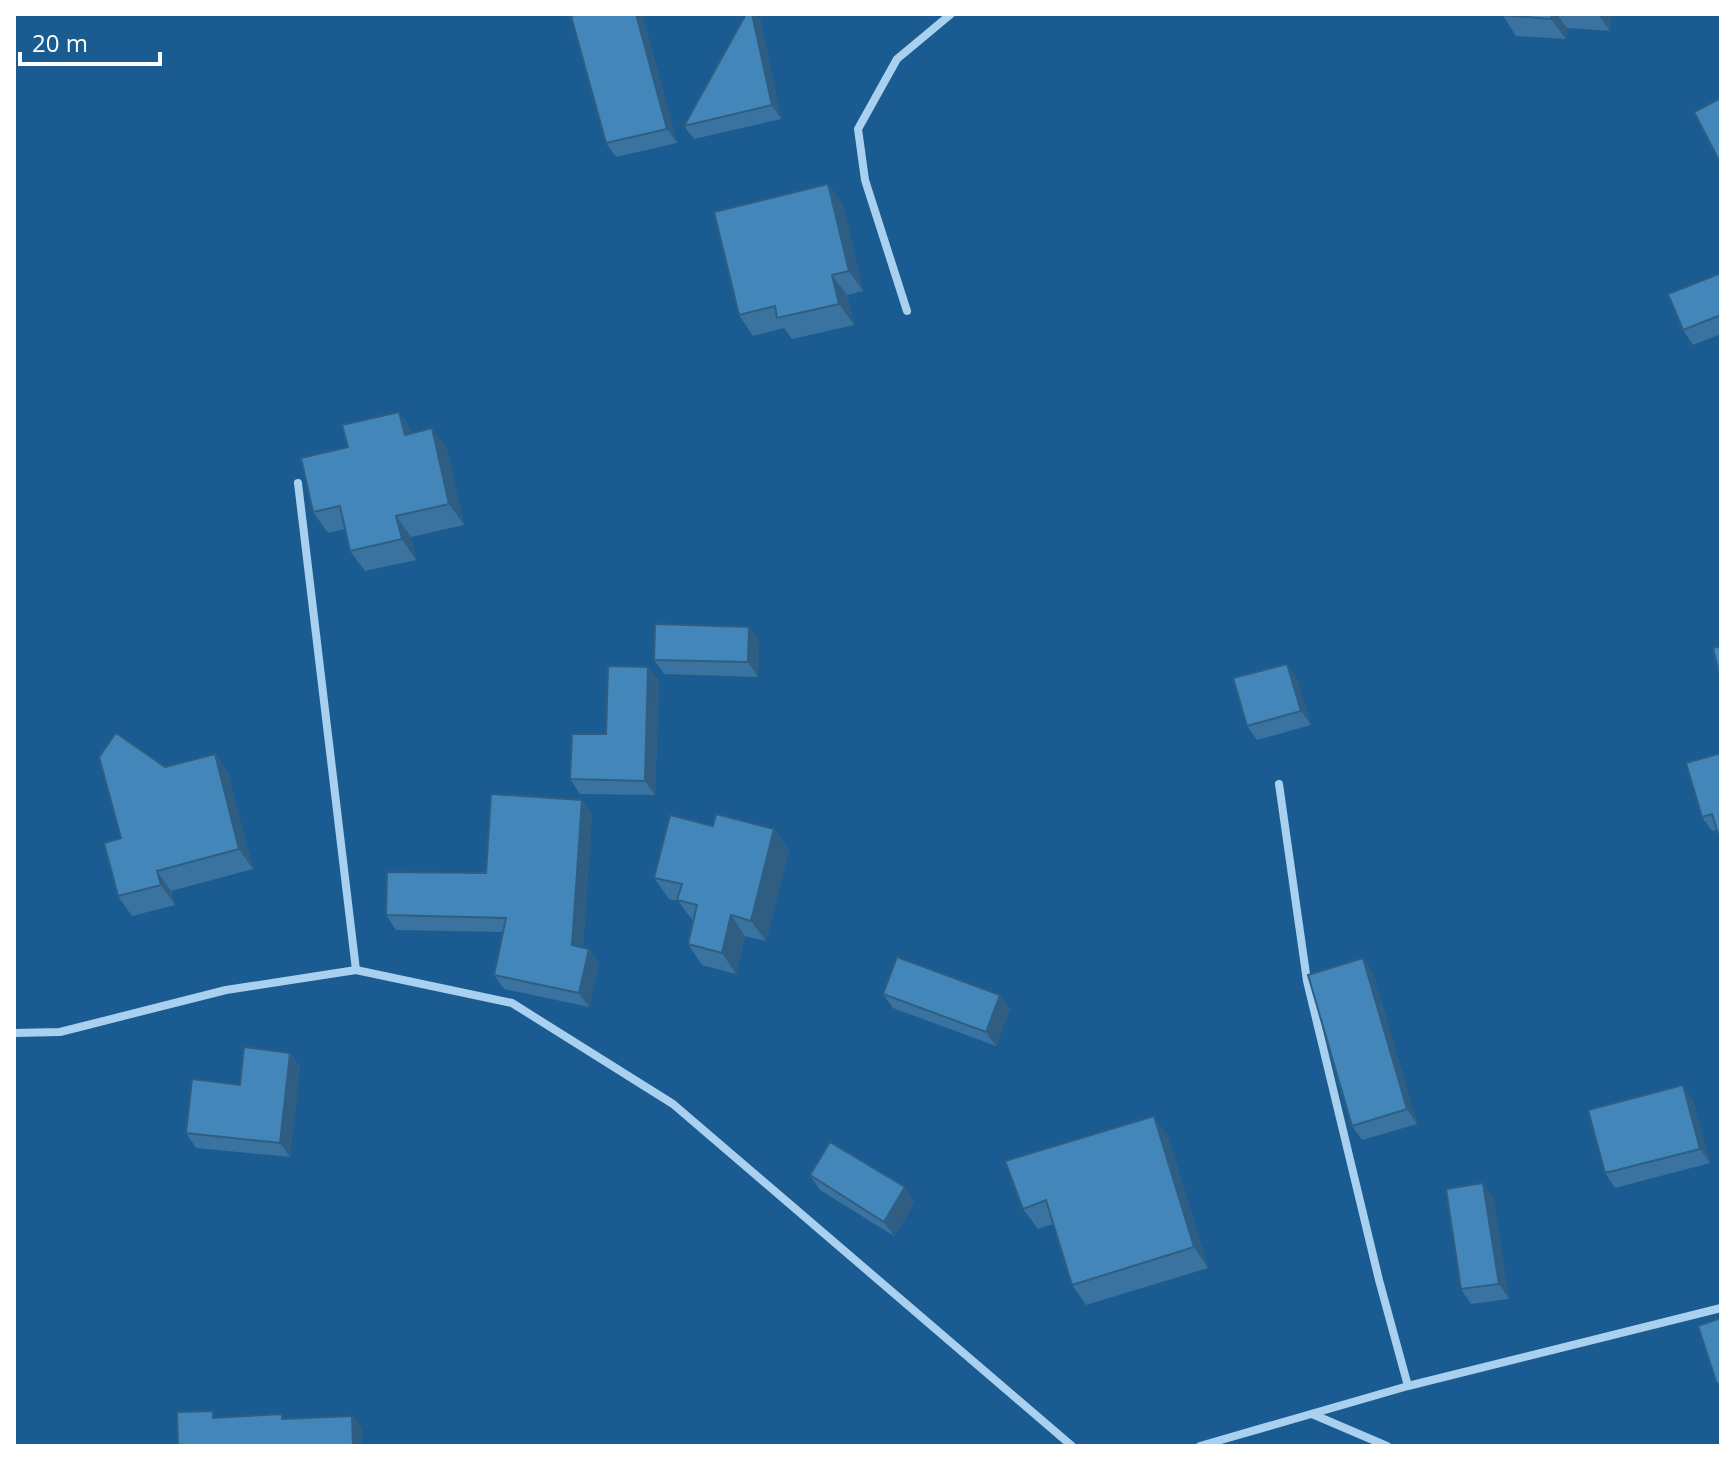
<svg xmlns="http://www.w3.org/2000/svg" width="1735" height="1460" font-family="'Open Sans',sans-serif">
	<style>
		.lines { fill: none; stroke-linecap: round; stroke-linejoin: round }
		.minor { stroke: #a9d1ef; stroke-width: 8 }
		.wall { fill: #3a739f }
		.shaded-wall { fill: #2f5e82 }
		.building { fill: #4386b9; stroke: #2f5e82; stroke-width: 2 }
	</style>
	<rect width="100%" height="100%" fill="#1a5c91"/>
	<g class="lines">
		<path class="minor" d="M 907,311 L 865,180 L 858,129 L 897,59 L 951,14
			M 298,483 L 356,970
			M 1279,784 L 1307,981 L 1379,1280 L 1408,1386
			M 14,1033 L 60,1032 L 226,990 L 356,970 L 512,1003 L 673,1104 L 1072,1446
			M 1312,1414 L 1387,1446
			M 1200,1446 L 1408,1386 L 1721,1308"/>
	</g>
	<path class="wall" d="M 580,14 L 642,14 L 677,143 L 616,157 L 606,143 Z
		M 1502,14 L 1611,14 L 1610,31 L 1567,28 L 1566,39 L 1516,36 Z
		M 760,19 L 781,119 L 694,139 L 684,126 Z
		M 828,184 L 843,205 L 863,291 L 847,295 L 854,325 L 792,339 L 784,328 L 753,336 L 739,315 Z
		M 1721,273 L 1721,334 L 1693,345 L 1683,330 Z
		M 413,433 L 447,449 L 464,525 L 411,537 L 416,560 L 365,571 L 350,551 L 345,529 L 328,533 L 313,512 Z
		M 759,641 L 758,677 L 664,674 L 654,660 Z
		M 1287,664 L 1297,679 L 1311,725 L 1257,740 L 1247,726 Z
		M 659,681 L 655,795 L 580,794 L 570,779 Z
		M 1721,753 L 1721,842 L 1717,830 L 1712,831 L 1702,817 Z
		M 215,754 L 228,774 L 253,869 L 171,891 L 175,905 L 132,916 L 118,896 L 121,838 L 165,767 Z
		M 582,800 L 592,814 L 583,947 L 589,949 L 599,963 L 589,1007 L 504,989 L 494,975 L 503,932 L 396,930 L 386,915 L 486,873 Z
		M 713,826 L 774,829 L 789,850 L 766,941 L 745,936 L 736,974 L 702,965 L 688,944 L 693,921 L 678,901 L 669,899 L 654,878 Z
		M 1363,958 L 1373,973 L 1417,1124 L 1362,1140 L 1352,1126 Z
		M 883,994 L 1000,995 L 1010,1009 L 996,1046 L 893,1008 Z
		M 290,1053 L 300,1067 L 290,1157 L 196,1148 L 186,1133 L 240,1085 Z
		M 1693,1100 L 1710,1163 L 1615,1188 L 1605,1173 Z
		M 1168,1136 L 1208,1268 L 1086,1305 L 1072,1285 L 1053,1224 L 1038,1229 L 1023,1209 Z
		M 810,1175 L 915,1202 L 894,1236 L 820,1190 Z
		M 1483,1183 L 1493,1198 L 1509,1299 L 1471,1304 L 1461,1289 Z"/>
	<path class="shaded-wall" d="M 636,14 L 642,14 L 677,143 L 667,129 Z
		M 752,14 L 756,14 L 760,19 L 781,119 L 772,105 Z
		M 1552,14 L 1557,14 L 1567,28 L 1566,39 L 1551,19 Z
		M 1598,14 L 1611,14 L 1610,31 Z
		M 828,184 L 843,205 L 863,291 L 849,271 Z
		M 832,275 L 847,295 L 854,325 L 839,304 Z
		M 399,412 L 413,433 L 405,435 Z
		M 432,428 L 447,449 L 464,525 L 449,504 Z
		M 396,516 L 411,537 L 416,560 L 402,539 Z
		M 749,627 L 759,641 L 758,677 L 748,662 Z
		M 1287,664 L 1297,679 L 1311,725 L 1301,711 Z
		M 648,667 L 659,681 L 655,795 L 645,781 Z
		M 215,754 L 228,774 L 253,869 L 239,849 Z
		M 582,800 L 592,814 L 582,960 L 572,945 Z
		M 774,829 L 789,850 L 766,941 L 751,921 Z
		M 157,871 L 171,891 L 175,905 L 161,885 Z
		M 731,915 L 745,936 L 736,974 L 722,953 Z
		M 589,949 L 599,963 L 589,1007 L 579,993 Z
		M 1363,958 L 1373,973 L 1417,1124 L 1407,1109 Z
		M 1000,995 L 1010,1009 L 996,1046 L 986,1032 Z
		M 290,1053 L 300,1067 L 290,1157 L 280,1143 Z
		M 1683,1085 L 1693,1100 L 1710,1163 L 1700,1149 Z
		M 1154,1116 L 1168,1136 L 1208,1268 L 1194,1247 Z
		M 1483,1183 L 1493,1198 L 1509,1299 L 1499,1284 Z
		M 905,1187 L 915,1202 L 894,1236 L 884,1222 Z
		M 352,1416 L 362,1429 L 362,1446 L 353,1446 Z"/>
	<path class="building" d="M 580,14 L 636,14 L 667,129 L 606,143 L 571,16 Z
		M 746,14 L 752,14 L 772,105 L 684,126 Z
		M 1502,14 L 1552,14 L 1551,19 L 1502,15 Z
		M 1721,98 L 1721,164 L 1694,112 Z
		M 828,184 L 849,271 L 832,275 L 839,304 L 777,318 L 775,306 L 739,315 L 714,212 Z
		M 1721,273 L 1721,315 L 1683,330 L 1668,294 Z
		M 399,412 L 405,435 L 432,428 L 449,504 L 396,516 L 402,539 L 350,551 L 340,506 L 313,512 L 301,458 L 348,447 L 342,425 Z
		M 655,624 L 749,627 L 748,662 L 654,660 Z
		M 1721,646 L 1721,681 L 1713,648 Z
		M 1287,664 L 1301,711 L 1247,726 L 1233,678 Z
		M 608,666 L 648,667 L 645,781 L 570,779 L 572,734 L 606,734 Z
		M 116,733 L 165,767 L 215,754 L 239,849 L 157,871 L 161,885 L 118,896 L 104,843 L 121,838 L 99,757 Z
		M 1721,753 L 1721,840 L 1720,840 L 1712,814 L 1702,817 L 1686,763 Z
		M 491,794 L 582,800 L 572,945 L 589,949 L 579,993 L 494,975 L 506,918 L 386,915 L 387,872 L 486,873 Z
		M 716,814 L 774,829 L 751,921 L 731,915 L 722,953 L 688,944 L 697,905 L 677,900 L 682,884 L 654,878 L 670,815 L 713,826 Z
		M 897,957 L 1000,995 L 986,1032 L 883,994 Z
		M 1363,958 L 1407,1109 L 1352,1126 L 1308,975 Z
		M 244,1047 L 290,1053 L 280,1143 L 186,1133 L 192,1079 L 240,1085 Z
		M 1683,1085 L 1700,1149 L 1605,1173 L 1588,1110 Z
		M 1154,1116 L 1194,1247 L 1072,1285 L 1046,1200 L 1023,1209 L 1005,1161 Z
		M 830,1142 L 905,1187 L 884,1222 L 810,1175 Z
		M 1483,1183 L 1499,1284 L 1461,1289 L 1446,1189 Z
		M 1721,1318 L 1721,1383 L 1717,1384 L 1698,1326 Z
		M 213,1411 L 213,1418 L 282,1414 L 282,1419 L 352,1416 L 353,1446 L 178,1446 L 177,1412 Z"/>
	<rect width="1735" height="1460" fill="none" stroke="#ffffff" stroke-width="32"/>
	<path d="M20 52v12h140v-12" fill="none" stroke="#ffffff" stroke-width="4"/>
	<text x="32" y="52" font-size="24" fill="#ffffff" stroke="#1a5c91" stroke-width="6" paint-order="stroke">20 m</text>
</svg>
